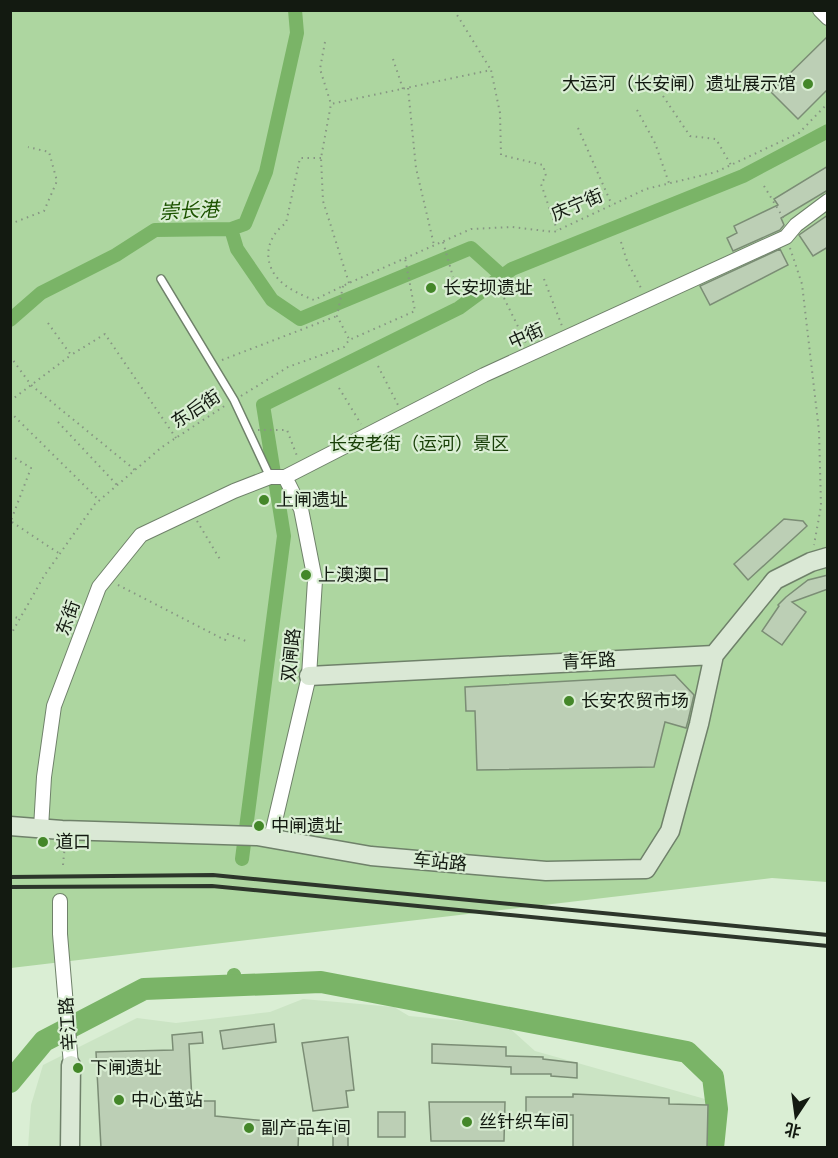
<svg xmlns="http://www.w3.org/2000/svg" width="838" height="1158" font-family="Karla,'Noto Sans SC',sans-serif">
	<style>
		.built { fill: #cbe4c4 }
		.green { fill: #add6a0 }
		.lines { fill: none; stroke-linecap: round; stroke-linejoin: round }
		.canal { stroke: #7ab467; stroke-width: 14 }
		.river { stroke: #7ab467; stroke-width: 22 }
		.building { fill: #bccfb5; stroke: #7b8d75; stroke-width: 1.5 }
		.lane-casing { stroke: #6f816a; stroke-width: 10 }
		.street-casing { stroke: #6f816a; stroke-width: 16 }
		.secondary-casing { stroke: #6f816a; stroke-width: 21 }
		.path { stroke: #879683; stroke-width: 2; stroke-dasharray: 1.5 4.5; stroke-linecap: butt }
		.lane { stroke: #fff; stroke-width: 7 }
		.street { stroke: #fff; stroke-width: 14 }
		.secondary { stroke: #dae8d5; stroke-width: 18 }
		.rail { stroke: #2c352a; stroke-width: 4 }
		.poi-dot { fill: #448729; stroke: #daeed4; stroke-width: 2 }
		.labels { text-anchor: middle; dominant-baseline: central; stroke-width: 4.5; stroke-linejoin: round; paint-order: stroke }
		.poi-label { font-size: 18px; fill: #131a11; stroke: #daeed4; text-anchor: start }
		.street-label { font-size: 18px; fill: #131a11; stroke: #daeed4 }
		.park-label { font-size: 18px; fill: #1a4009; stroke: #daeed4 }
		.water-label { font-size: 20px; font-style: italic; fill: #1c5300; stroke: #daeed4 }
	</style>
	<rect width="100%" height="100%" fill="#daeed4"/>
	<path class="built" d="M 303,999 L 394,1007 L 409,1016 L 506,1025 L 535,1051 L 705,1099 L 704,1147 L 28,1148 L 31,1105 L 43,1065 L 137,1018 L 176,1023 L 270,1012 Z"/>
	<path class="green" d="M 10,11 L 827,11 L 827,882 L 772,878 L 11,968 Z"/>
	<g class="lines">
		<path class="canal" d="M 231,229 L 237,249 L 272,300 L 300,319 L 471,248 L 501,275
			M 10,320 L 41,293 L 116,255 L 155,230 L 231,229 L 245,224 L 266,172 L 297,33 L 295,10
			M 242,859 L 284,536 L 263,405 L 459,308 L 512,269 L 743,176 L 828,131
			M 233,985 L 234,975"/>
		<path class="river" d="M 10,1082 L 44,1041 L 144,989 L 321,982 L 687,1052 L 713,1077 L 717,1109 L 713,1148"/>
	</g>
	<path class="building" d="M 828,36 L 828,89 L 798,119 L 771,92 Z
		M 828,166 L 828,190 L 781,218 L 784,225 L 780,230 L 733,251 L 727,238 L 737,233 L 734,226 L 778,205 L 774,199 Z
		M 828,215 L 828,247 L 813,256 L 799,235 Z
		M 780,249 L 788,265 L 710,305 L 700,286 Z
		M 784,519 L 803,521 L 807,526 L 748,580 L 734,564 Z
		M 828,575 L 828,589 L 792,602 L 806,612 L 782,645 L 762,631 L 779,606 L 778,605 L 786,597 L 808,580 Z
		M 675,675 L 694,695 L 688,721 L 686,728 L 665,722 L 654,767 L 477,770 L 475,711 L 466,711 L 465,687 Z
		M 274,1024 L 276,1042 L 223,1049 L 220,1031 Z
		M 202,1032 L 203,1043 L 189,1044 L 192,1101 L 215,1101 L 215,1116 L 299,1124 L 298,1148 L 101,1148 L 96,1052 L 173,1050 L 172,1035 Z
		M 348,1037 L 354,1090 L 346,1091 L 348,1107 L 313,1111 L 302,1043 Z
		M 432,1044 L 506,1047 L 506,1056 L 543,1057 L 543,1059 L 577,1063 L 577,1078 L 551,1076 L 551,1074 L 511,1074 L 511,1067 L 432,1063 Z
		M 573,1094 L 669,1098 L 669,1104 L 708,1105 L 707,1148 L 573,1148 L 573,1115 L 526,1115 L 526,1097 L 573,1097 Z
		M 429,1102 L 505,1102 L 504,1141 L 431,1141 Z
		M 378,1112 L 405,1112 L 405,1137 L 378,1137 Z
		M 333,1130 L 348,1130 L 348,1148 L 333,1148 Z"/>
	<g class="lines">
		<g class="lane-casing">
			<path id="lane" d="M 161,279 L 234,400 L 270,477"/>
		</g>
		<g class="street-casing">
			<path id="street" d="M 820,10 L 828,18
				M 41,828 L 44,777 L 54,706 L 99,587 L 141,535 L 234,491 L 270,477 L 285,477 L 484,375 L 786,237 L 796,225 L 828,201
				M 271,838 L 309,676 L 315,580 L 301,509 L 285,477
				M 60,901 L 60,934 L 71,1065"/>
		</g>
		<g class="secondary-casing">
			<path id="secondary" d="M 309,676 L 714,655
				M 10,826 L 62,830 L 257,836 L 371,856 L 546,871 L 646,869 L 670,831 L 699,724 L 714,655 L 775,580 L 811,562 L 828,557
				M 70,1148 L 71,1065"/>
		</g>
		<path class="path" d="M 454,10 L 491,70
			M 325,42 L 320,69 L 331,104
			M 393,59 L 403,89
			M 408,88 L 416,168 L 434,245
			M 663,96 L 690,136 L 716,139 L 731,165
			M 637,110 L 655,143 L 669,183
			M 578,128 L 612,205
			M 321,158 L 300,158 L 286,223 C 269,235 262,256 275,275 C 283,287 301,295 314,300 L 349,283 L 471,229 L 512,227 L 554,232 L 646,189 L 716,172 L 799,133 L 828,103
			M 764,186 L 784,219
			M 10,224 L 44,211 L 57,181 L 49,152 L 28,147
			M 443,242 L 453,277
			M 621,242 L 627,261 L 642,290
			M 790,248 L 802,284 L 819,431 L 821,506 L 814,545
			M 544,279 L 562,326
			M 349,283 L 323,201 L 321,158 L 331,104 L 491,70 L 500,113 L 501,155 L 543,165 L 546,176 L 541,184 L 557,230
			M 343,286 L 337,316 L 349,339
			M 504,298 L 526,343
			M 48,323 L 71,355 L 105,334 L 176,438
			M 10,356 L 31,385 L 135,470
			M 222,360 L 337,316
			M 378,366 L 398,405
			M 339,388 L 361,424
			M 241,396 L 288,367 L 344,347 L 349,340 L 415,311 L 405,258
			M 10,401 L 71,355
			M 10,412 L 99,500
			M 58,422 L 117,485
			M 258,430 L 287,430 L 297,456
			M 10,455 L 31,468 L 10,523
			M 197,521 L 221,561
			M 12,522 L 60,554
			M 118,585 L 225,640 L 228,634 L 246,641
			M 10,615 L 20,619
			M 10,636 L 44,576 L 95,504 L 162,447 L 226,405
			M 63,865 L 65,844"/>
		<use href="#lane" class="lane"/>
		<use href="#street" class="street"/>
		<use href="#secondary" class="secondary"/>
		<path class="rail" d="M 10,877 L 213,875 L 828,935
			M 10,887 L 212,886 L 828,946"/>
	</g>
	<g class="poi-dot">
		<circle cx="808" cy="84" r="6"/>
		<circle cx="431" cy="288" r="6"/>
		<circle cx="264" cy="500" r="6"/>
		<circle cx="306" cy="575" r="6"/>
		<circle cx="569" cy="701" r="6"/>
		<circle cx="259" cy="826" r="6"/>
		<circle cx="43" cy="842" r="6"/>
		<circle cx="78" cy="1068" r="6"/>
		<circle cx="119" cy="1100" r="6"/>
		<circle cx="467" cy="1122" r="6"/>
		<circle cx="249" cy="1128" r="6"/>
	</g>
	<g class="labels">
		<g class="poi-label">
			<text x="796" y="84" text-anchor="end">大运河（长安闸）遗址展示馆</text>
			<text x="443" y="288">长安坝遗址</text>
			<text x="276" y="500">上闸遗址</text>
			<text x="318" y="575">上澳澳口</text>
			<text x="581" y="701">长安农贸市场</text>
			<text x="271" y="826">中闸遗址</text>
			<text x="55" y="842">道口</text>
			<text x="90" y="1068">下闸遗址</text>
			<text x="131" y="1100">中心茧站</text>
			<text x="479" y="1122">丝针织车间</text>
			<text x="261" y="1128">副产品车间</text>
		</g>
		<g class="street-label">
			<text transform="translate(577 205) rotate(-23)">庆宁街</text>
			<text transform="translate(526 336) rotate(-24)">中街</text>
			<text transform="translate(196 409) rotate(-33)">东后街</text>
			<text transform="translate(68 618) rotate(-70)">东街</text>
			<text transform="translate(291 655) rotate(-84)">双闸路</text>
			<text transform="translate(589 661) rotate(-3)">青年路</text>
			<text transform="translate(440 862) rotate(5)">车站路</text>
			<text transform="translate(68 1024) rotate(-94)">辛江路</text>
		</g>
		<g class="park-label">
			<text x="419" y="444">长安老街（运河）景区</text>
		</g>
		<g class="water-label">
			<text transform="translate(189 211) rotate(-3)">崇长港</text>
		</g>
	</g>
	<rect width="838" height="1158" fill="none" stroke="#131a11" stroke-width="24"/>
	<g transform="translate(796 1116) rotate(193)" stroke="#daeed4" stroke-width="4.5" paint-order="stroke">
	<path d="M0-4.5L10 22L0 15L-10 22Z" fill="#131a11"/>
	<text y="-9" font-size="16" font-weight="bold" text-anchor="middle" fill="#131a11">北</text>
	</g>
</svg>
